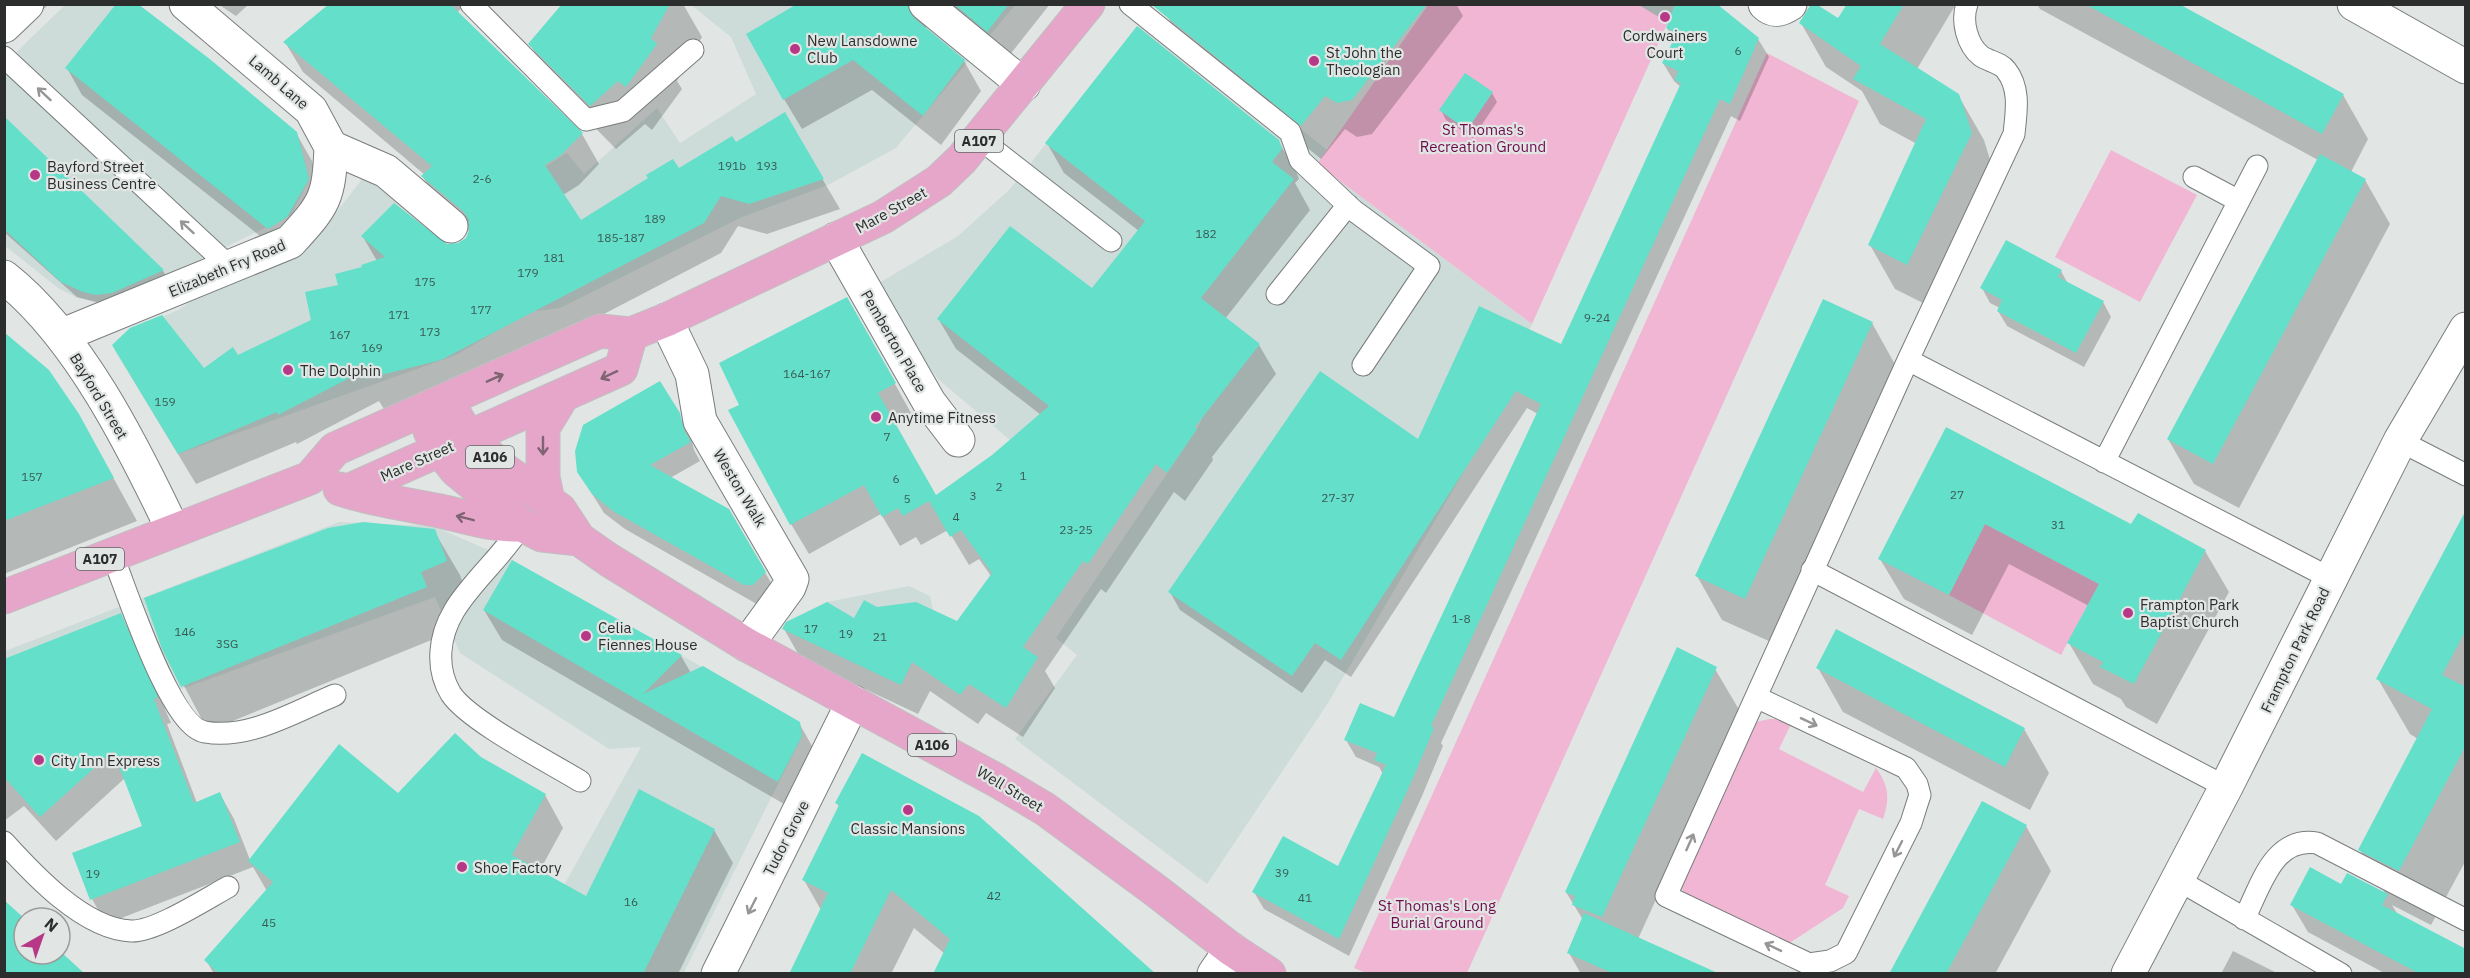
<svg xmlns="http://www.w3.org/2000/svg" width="2470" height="978" font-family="'IBM Plex Sans',sans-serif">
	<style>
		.built { fill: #cedcd9 }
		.green { fill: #f0b6d3 }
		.shadow { fill: #0003 }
		.building { fill: #64dfca }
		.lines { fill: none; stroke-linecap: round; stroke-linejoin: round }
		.service-casing { stroke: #797d7c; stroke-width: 23 }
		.pedestrian-casing { stroke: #797d7c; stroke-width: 34 }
		.minor-casing { stroke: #797d7c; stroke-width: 35 }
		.primary-casing { stroke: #c0c0c0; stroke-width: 35 }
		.service { stroke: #fff; stroke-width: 21 }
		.pedestrian { stroke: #fff; stroke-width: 32 }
		.minor { stroke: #fff; stroke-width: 33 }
		.primary { stroke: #e5a6ca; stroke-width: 33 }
		.oneway { stroke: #969696 }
		.oneway2 { stroke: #7f6474 }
		.poi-dot { fill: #b73886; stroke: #e1e6e4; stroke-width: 2 }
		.labels { text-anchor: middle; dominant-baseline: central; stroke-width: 4.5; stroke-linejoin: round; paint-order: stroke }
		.number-label { font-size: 12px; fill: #3a5a55 }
		.shield { fill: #e1e6e4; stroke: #626565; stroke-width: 1.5 }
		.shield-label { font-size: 14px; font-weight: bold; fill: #2c2e2e }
		.poi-label { font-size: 15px; fill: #2c2e2e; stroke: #e1e6e4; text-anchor: start }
		.street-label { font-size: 15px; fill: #2c2e2e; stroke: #e1e6e4 }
		.park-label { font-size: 15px; fill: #6f0b4d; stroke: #e1e6e4 }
	</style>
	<rect width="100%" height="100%" fill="#e1e6e4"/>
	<path class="built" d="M 65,5 L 138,5 L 297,132 L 309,179 L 291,215 L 171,274 L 102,302 L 77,298 L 58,288 L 5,246 L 5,63 Z
		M 691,5 L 1015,5 L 896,148 L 830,184 L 742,217 L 560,308 L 535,311 L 489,249 L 461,218 L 567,153 L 584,174 L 657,108 L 680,143 L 756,94 L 731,37 Z
		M 1639,5 L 1676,5 L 1668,22 Z
		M 1152,10 L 1327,150 L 1317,164 L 1532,324 L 1467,466 L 1328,703 L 1207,884 L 1015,739 L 1077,655 L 1056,638 L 1197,429 L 1203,417 L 1045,470 L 938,379 L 899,325 L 879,283 L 958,236 L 1010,189 Z
		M 363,178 L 398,199 L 453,257 L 510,323 L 456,355 L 178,454 L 115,351 L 116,341 L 124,334 L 180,309 L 192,300 L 270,268 L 320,233 Z
		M 339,522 L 433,526 L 512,560 L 800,722 L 802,736 L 683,974 L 515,973 L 641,747 L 609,749 L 460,653 L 435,597 L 5,753 L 5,651 Z
		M 909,586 L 930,596 L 933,610 L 937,612 L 901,685 L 821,647 L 827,602 Z"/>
	<path class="green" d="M 1428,5 L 1639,5 L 1668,22 L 1532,324 L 1317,164 Z
		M 1767,53 L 1859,101 L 1467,973 L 1366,973 L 1354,968 Z
		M 2111,150 L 2197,195 L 2140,302 L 2055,257 Z
		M 1985,524 L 2099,584 L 2061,655 L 1949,595 Z
		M 1769,719 L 1780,719 L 1791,724 L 1779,749 L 1863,792 L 1876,768 C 1889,786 1890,798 1883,819 L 1859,809 L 1825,885 L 1849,896 L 1843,908 L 1788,944 L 1687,898 L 1682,889 L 1681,878 L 1756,722 Z"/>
	<path class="shadow" d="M 4,4 L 49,4 L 4,46 Z
		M 218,4 L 249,4 L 236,16 Z
		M 332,4 L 465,4 L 457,13 L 582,134 L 599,164 L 579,185 L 563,195 L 580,222 L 679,171 L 736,144 L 784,114 L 840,209 L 767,234 L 738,226 L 721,253 L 458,390 L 384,409 L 379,401 L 297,444 L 296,442 L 196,484 L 131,376 L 204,370 L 238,357 L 312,320 L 340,286 L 377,261 L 363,237 L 447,246 L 458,245 L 467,239 L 470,232 L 441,207 L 423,177 L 425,175 L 303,72 L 285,42 Z
		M 564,4 L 683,4 L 702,37 L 677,81 L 682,89 L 652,130 L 645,124 L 616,149 L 556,88 L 530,44 Z
		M 801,4 L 1050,4 L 1005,61 L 928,24 L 925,29 L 964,61 L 981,91 L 941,145 L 872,90 L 802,129 L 784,99 Z
		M 1175,4 L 1456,4 L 1463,16 L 1372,134 L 1357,137 L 1345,129 L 1321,159 L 1186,50 L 1167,16 Z
		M 1637,4 L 1715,4 L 1758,39 L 1769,57 L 1740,121 L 1731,116 L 1441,743 L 1443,746 L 1422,796 L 1349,956 L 1264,909 L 1254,892 L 1339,868 L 1383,774 L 1379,767 L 1356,757 L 1346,740 L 1395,719 L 1538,414 L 1527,408 L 1351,677 L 1325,660 L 1302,693 L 1180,610 L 1170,592 L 1418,441 L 1562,346 L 1681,87 L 1674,81 L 1663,63 L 1675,41 L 1667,28 L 1669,23 Z
		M 1849,4 L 1956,4 L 1917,69 L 1958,95 L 1984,140 L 1996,179 L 1933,308 L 1895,289 L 1870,245 L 1917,144 L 1880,124 L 1862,91 L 1826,67 L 1801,23 L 1839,21 Z
		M 2037,4 L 2176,4 L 2343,95 L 2368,139 L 2351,172 L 2365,180 L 2390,224 L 2239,508 L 2194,484 L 2168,439 L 2318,160 L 2040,9 Z
		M 67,68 L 296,133 L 312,161 L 324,207 L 284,255 L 82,95 Z
		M 1492,93 L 1497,102 L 1473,138 L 1446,120 L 1441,110 Z
		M 7,121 L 163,271 L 168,279 L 102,304 L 77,297 L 4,232 L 4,123 Z
		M 1278,141 L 1296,171 L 1299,179 L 1295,183 L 1310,210 L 1225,319 L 1259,345 L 1276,374 L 1212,457 L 1213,460 L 1185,501 L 1174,492 L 1106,593 L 1101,589 L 1045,671 L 1055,688 L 1023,737 L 986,713 L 978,724 L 930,691 L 918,714 L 801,659 L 784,629 L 855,620 L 876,608 L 957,622 L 991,576 L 979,559 L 969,565 L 948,530 L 921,545 L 916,537 L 900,546 L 881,514 L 809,554 L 791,524 L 864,328 L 911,413 L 894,423 L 936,497 L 992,456 L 1041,415 L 956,349 L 939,320 L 1092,291 L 1139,231 L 1064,173 L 1047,143 Z
		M 2061,271 L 2068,284 L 2103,302 L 2111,317 L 2084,367 L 2007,326 L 1998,311 L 2000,308 L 1990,303 L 1982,288 Z
		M 1872,323 L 1897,368 L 1771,642 L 1722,620 L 1697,576 Z
		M 4,334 L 103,459 L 137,521 L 4,574 Z
		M 678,414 L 690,433 L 694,450 L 700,461 L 670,478 L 728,510 L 776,591 L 763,603 L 755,603 L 625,529 L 604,513 L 578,471 Z
		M 1947,429 L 2131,525 L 2205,551 L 2229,592 L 2157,724 L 2126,707 L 2121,699 L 2093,684 L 2069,643 L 2089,606 L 2009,564 L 1972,635 L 1904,599 L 1880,559 Z
		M 2466,528 L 2466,860 L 2431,925 L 2392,905 L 2398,915 L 2466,974 L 2386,974 L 2308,932 L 2292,905 L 2342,886 L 2386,895 L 2360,850 L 2418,739 L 2410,734 L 2378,679 Z
		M 434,531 L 460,575 L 471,606 L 445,616 L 451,632 L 208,731 L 164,648 Z
		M 512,562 L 681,656 L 691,673 L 799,723 L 816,753 L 796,811 L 502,640 L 484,610 Z
		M 120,615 L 135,640 L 171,723 L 167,724 L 197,803 L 220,794 L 234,819 L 250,860 L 480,758 L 545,795 L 563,828 L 539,872 L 587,898 L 714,830 L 733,863 L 678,974 L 214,974 L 206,960 L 267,891 L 253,867 L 106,924 L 92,899 L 144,827 L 125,778 L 56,841 L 24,806 L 4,821 L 4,661 Z
		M 1818,668 L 2024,729 L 2049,773 L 2030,810 L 1843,712 Z
		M 1715,669 L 1741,713 L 1638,939 L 1716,974 L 1581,974 L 1569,953 L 1583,920 L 1566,892 Z
		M 837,803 L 1153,974 L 945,954 L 914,928 L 891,974 L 790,974 L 821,910 L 804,880 L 839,807 Z
		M 2026,826 L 2051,871 L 1995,974 L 1890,974 Z
		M 2233,951 L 2275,972 L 2276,974 L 2221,974 Z"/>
	<path class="building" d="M 116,4 L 138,4 L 211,60 L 297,132 L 309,179 L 287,217 L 268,229 L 65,68 Z
		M 329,4 L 450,4 L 583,133 L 561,155 L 545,165 L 581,220 L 648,178 L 646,175 L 673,159 L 679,168 L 732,136 L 736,142 L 785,112 L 824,179 L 749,204 L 721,196 L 704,223 L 441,360 L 365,379 L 363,371 L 278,415 L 277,412 L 178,454 L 112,345 L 130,328 L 162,315 L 204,368 L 233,347 L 238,355 L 311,320 L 305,292 L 338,285 L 335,274 L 362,267 L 361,265 L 385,257 L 361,236 L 394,203 L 447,244 L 458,243 L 466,238 L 469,230 L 469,220 L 464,212 L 421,176 L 432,166 L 283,42 Z
		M 562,4 L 670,4 L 651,38 L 657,44 L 626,87 L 618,81 L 590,106 L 528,44 Z
		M 797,4 L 908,4 L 914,18 L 965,60 L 923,116 L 853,60 L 783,100 L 746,34 Z
		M 954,4 L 1009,4 L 987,32 Z
		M 1427,4 L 1352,100 L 1337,103 L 1325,96 L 1301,126 L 1152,5 Z
		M 1675,4 L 1717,4 L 1759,38 L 1730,104 L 1720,99 L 1431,726 L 1434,728 L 1413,778 L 1339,939 L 1252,892 L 1283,836 L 1338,866 L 1386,765 L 1374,760 L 1377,753 L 1344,740 L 1360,703 L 1394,717 L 1541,404 L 1516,391 L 1341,660 L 1315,643 L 1292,676 L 1168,592 L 1320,371 L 1418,439 L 1479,306 L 1561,344 L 1681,83 L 1675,80 L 1678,71 L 1662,63 L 1677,33 L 1666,28 Z
		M 1811,4 L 1816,4 L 1838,18 L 1847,4 L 1904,4 L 1880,44 L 1959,94 L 1972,133 L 1907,265 L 1868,245 L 1926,119 L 1853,79 L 1861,66 L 1799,23 Z
		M 2085,4 L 2179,4 L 2344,94 L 2322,134 Z
		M 1137,26 L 1279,140 L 1282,149 L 1272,162 L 1294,179 L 1201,298 L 1260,344 L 1195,427 L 1197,429 L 1167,473 L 1156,464 L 1088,564 L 1083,561 L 1023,647 L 1038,657 L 1006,708 L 969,684 L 960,695 L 912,662 L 901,685 L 782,629 L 786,622 L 827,602 L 854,618 L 864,600 L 877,607 L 916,602 L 957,621 L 992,573 L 961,530 L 950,537 L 929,501 L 903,516 L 898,508 L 882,517 L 864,485 L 790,525 L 728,410 L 739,405 L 719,363 L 847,297 L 896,383 L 878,393 L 936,495 L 992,455 L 1049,406 L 937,319 L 1010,226 L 1092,288 L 1145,221 L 1045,143 Z
		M 1465,73 L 1493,92 L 1467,130 L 1439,110 Z
		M 4,116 L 164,270 L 112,293 L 96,295 L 83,292 L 61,282 L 4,229 Z
		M 2320,154 L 2366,179 L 2213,464 L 2167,439 Z
		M 2006,240 L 2062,270 L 2058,277 L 2104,301 L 2076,353 L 1997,311 L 2002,300 L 1980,288 Z
		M 1823,299 L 1873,322 L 1745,599 L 1695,576 Z
		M 4,332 L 49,370 L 79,414 L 114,478 L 4,521 Z
		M 660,381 L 680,413 L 684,430 L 691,442 L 650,465 L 729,509 L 766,572 L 753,585 L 744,585 L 613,511 L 592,494 L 577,472 L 575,451 L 583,425 Z
		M 1946,427 L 2131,524 L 2138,513 L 2206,550 L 2134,684 L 2100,667 L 2103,662 L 2067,643 L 2099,584 L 1985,524 L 1949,595 L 1878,559 Z
		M 2466,510 L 2466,630 L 2442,675 L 2466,687 L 2466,745 L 2399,871 L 2358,850 L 2432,709 L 2376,679 Z
		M 363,522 L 435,529 L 447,561 L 421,572 L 427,587 L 181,687 L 162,649 L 144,598 L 328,528 Z
		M 512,560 L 682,655 L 643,694 L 703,666 L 800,722 L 802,736 L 778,782 L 483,610 Z
		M 121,613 L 158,697 L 154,699 L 194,803 L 220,792 L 240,842 L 90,900 L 72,853 L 142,826 L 113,751 L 40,817 L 4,777 L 4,659 Z
		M 1836,629 L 2025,728 L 2005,767 L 1816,668 Z
		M 1677,647 L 1717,667 L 1602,917 L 1572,905 L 1575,896 L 1565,892 Z
		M 455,733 L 481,757 L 546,794 L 512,855 L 586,896 L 639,789 L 715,829 L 643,974 L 219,974 L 204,960 L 273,882 L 248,861 L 339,744 L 398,793 Z
		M 862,753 L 979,816 L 1156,974 L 933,974 L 950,939 L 891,890 L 850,974 L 789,974 L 828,893 L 802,880 L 839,805 L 835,803 Z
		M 1982,801 L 2027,825 L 1946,974 L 1889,974 Z
		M 2310,867 L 2341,884 L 2347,873 L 2388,894 L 2382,905 L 2466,949 L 2466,974 L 2420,974 L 2290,905 Z
		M 4,900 L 24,918 L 24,954 L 60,954 L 60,951 L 85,974 L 4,974 Z
		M 1584,913 L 1720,974 L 1614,974 L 1567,953 Z"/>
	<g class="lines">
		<g class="service-casing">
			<path id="service" d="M 471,4 L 586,120 L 623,111 L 693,50
				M 1130,4 L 1290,132 L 1300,160 L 1353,210 L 1429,266 L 1363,365
				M 4,57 L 230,267
				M 980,139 L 1111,241
				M 2194,177 L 2239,201
				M 1277,294 L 1348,205
				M 1908,360 L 2330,578
				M 2400,441 L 2466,475
				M 2104,462 L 2257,166
				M 522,525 C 502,557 471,582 454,611 C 439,636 435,668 451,694 C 469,721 549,762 580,781
				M 112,554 C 126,588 170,727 205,732 C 249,740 296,711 335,695
				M 1812,570 L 2226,787
				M 1756,697 L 1906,768 L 1917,784 L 1920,795 L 1917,804 L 1911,823 L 1846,953 L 1830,961 L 1809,964 L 1666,896 L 1908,360 L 2014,134 C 2016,113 2021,89 2006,70 C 2001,63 1988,61 1981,56 C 1967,45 1961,21 1967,4
				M 4,842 C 34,875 84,929 131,931 C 155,932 206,899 228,887
				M 2178,880 L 2341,974
				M 2244,919 C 2261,886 2273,836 2317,843 L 2466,920"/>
		</g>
		<g class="pedestrian-casing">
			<path id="pedestrian" d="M 925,4 L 1024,85"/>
		</g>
		<g class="minor-casing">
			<path id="minor" d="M 186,4 L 311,110 L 331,147 L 386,171 L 451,226
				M 1765,4 C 1773,12 1781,10 1790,4
				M 2354,4 L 2466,67
				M 4,26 L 27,4
				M 836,239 L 929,402 L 958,440
				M 4,277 C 78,335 133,446 173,530
				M 666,320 L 692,374 L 700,421 L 792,579 L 789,587 L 747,645
				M 63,335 L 290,242 C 325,204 329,198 331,147
				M 718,974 L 853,702
				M 1214,974 L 1231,949
				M 2128,974 L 2226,787 L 2400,441 L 2466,329"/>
		</g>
		<g class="primary-casing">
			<path id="primary" d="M 446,400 L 469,438 L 506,471 L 560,510 L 579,539 L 609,560 L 747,645 L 996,780 L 1045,809 L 1155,890 L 1231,949 L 1269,974
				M 430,431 L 440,450 L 456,470 L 522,525 L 542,535 L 579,539
				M 340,489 C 373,500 406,504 440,511 C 468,517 493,526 522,525
				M 348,491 L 621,369 L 631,334
				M 548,501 L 543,477 L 543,428 L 563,395
				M 4,597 L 310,478 L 335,449 L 600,331 L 631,334 L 666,320 L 883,217 L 939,181 L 962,159 L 1088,4"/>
		</g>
		<use href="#service" class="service"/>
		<use href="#pedestrian" class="pedestrian"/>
		<use href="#minor" class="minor"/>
		<use href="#primary" class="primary"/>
	</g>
	<defs><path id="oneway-shaft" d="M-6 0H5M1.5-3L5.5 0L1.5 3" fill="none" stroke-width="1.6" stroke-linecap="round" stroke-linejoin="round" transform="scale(1.5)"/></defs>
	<g class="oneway">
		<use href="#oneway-shaft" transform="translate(44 94) rotate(-137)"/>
		<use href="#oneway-shaft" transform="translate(187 227) rotate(-137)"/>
		<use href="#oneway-shaft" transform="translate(1809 722) rotate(25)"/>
		<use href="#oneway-shaft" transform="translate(1690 842) rotate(-66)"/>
		<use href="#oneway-shaft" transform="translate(1898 849) rotate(117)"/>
		<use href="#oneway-shaft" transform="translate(752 906) rotate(117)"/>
		<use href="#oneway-shaft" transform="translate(1773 947) rotate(-154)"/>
	</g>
	<g class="oneway2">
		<use href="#oneway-shaft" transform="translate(609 375) rotate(155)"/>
		<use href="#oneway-shaft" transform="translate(495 378) rotate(-24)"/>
		<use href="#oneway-shaft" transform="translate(543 446) rotate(90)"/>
		<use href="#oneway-shaft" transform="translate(465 518) rotate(-166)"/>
	</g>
	<g class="poi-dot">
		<circle cx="1665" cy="17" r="6"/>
		<circle cx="795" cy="49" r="6"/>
		<circle cx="1314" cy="61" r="6"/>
		<circle cx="35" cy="175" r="6"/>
		<circle cx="288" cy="370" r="6"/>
		<circle cx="876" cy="417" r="6"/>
		<circle cx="2128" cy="613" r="6"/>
		<circle cx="586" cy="636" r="6"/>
		<circle cx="39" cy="760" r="6"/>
		<circle cx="908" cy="810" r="6"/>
		<circle cx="462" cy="867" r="6"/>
	</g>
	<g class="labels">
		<g class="number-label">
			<text x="1738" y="50">6</text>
			<text x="732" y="165">191b</text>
			<text x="767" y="165">193</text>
			<text x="482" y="178">2-6</text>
			<text x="655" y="218">189</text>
			<text x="1206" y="233">182</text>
			<text x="621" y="237">185-187</text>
			<text x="554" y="257">181</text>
			<text x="528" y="272">179</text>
			<text x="425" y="281">175</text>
			<text x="481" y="309">177</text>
			<text x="399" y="314">171</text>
			<text x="1597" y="317">9-24</text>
			<text x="430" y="331">173</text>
			<text x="340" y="334">167</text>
			<text x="372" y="347">169</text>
			<text x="807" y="373">164-167</text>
			<text x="165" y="401">159</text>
			<text x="887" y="436">7</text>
			<text x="1023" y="475">1</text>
			<text x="32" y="476">157</text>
			<text x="896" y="478">6</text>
			<text x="999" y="486">2</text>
			<text x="1957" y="494">27</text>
			<text x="973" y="495">3</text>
			<text x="1338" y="497">27-37</text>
			<text x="907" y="498">5</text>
			<text x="956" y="516">4</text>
			<text x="2058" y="524">31</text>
			<text x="1076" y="529">23-25</text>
			<text x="1461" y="618">1-8</text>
			<text x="811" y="628">17</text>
			<text x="185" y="631">146</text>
			<text x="846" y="633">19</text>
			<text x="880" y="636">21</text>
			<text x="227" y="643">3SG</text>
			<text x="1282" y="872">39</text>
			<text x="93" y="873">19</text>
			<text x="994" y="895">42</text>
			<text x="1305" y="897">41</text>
			<text x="631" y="901">16</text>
			<text x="269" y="922">45</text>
		</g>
		<g class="shield">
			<rect x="955" y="130" width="48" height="22" rx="4.5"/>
			<rect x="466" y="446" width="48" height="22" rx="4.5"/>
			<rect x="76" y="548" width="48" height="22" rx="4.5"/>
			<rect x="908" y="734" width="48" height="22" rx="4.5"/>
		</g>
		<g class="shield-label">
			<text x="979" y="141">A107</text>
			<text x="490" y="457">A106</text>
			<text x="100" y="559">A107</text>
			<text x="932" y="745">A106</text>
		</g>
		<g class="poi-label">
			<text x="1665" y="35" text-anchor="middle">Cordwainers<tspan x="1665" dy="17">Court</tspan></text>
			<text x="807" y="40">New Lansdowne<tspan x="807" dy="17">Club</tspan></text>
			<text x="1326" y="52">St John the<tspan x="1326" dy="17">Theologian</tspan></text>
			<text x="47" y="166">Bayford Street<tspan x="47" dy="17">Business Centre</tspan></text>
			<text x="300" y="370">The Dolphin</text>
			<text x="888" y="417">Anytime Fitness</text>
			<text x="2140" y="604">Frampton Park<tspan x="2140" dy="17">Baptist Church</tspan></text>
			<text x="598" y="627">Celia<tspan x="598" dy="17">Fiennes House</tspan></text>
			<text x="51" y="760">City Inn Express</text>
			<text x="908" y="828" text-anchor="middle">Classic Mansions</text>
			<text x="474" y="867">Shoe Factory</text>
		</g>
		<g class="street-label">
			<text transform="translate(279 82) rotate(41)">Lamb Lane</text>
			<text transform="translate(891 210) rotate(-29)">Mare Street</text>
			<text transform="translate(227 268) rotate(-23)">Elizabeth Fry Road</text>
			<text transform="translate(894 341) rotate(60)">Pemberton Place</text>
			<text transform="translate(99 396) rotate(59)">Bayford Street</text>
			<text transform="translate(417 461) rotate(-24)">Mare Street</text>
			<text transform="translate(740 488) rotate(59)">Weston Walk</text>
			<text transform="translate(2295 650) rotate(-64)">Frampton Park Road</text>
			<text transform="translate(1010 789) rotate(31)">Well Street</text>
			<text transform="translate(786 838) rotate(-63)">Tudor Grove</text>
		</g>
		<g class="park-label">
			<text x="1483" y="129">St Thomas's<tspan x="1483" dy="17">Recreation Ground</tspan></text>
			<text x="1437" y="905">St Thomas's Long<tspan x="1437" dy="17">Burial Ground</tspan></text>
		</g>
	</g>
	<rect width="2470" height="978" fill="none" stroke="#2c2e2e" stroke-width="12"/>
	<g transform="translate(42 936) rotate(40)"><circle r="28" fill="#e1e6e4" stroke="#999c9b" stroke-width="1.5"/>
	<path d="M0-4.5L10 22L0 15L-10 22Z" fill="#b73886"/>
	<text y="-9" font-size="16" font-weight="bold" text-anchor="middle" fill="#2c2e2e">N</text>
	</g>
</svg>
